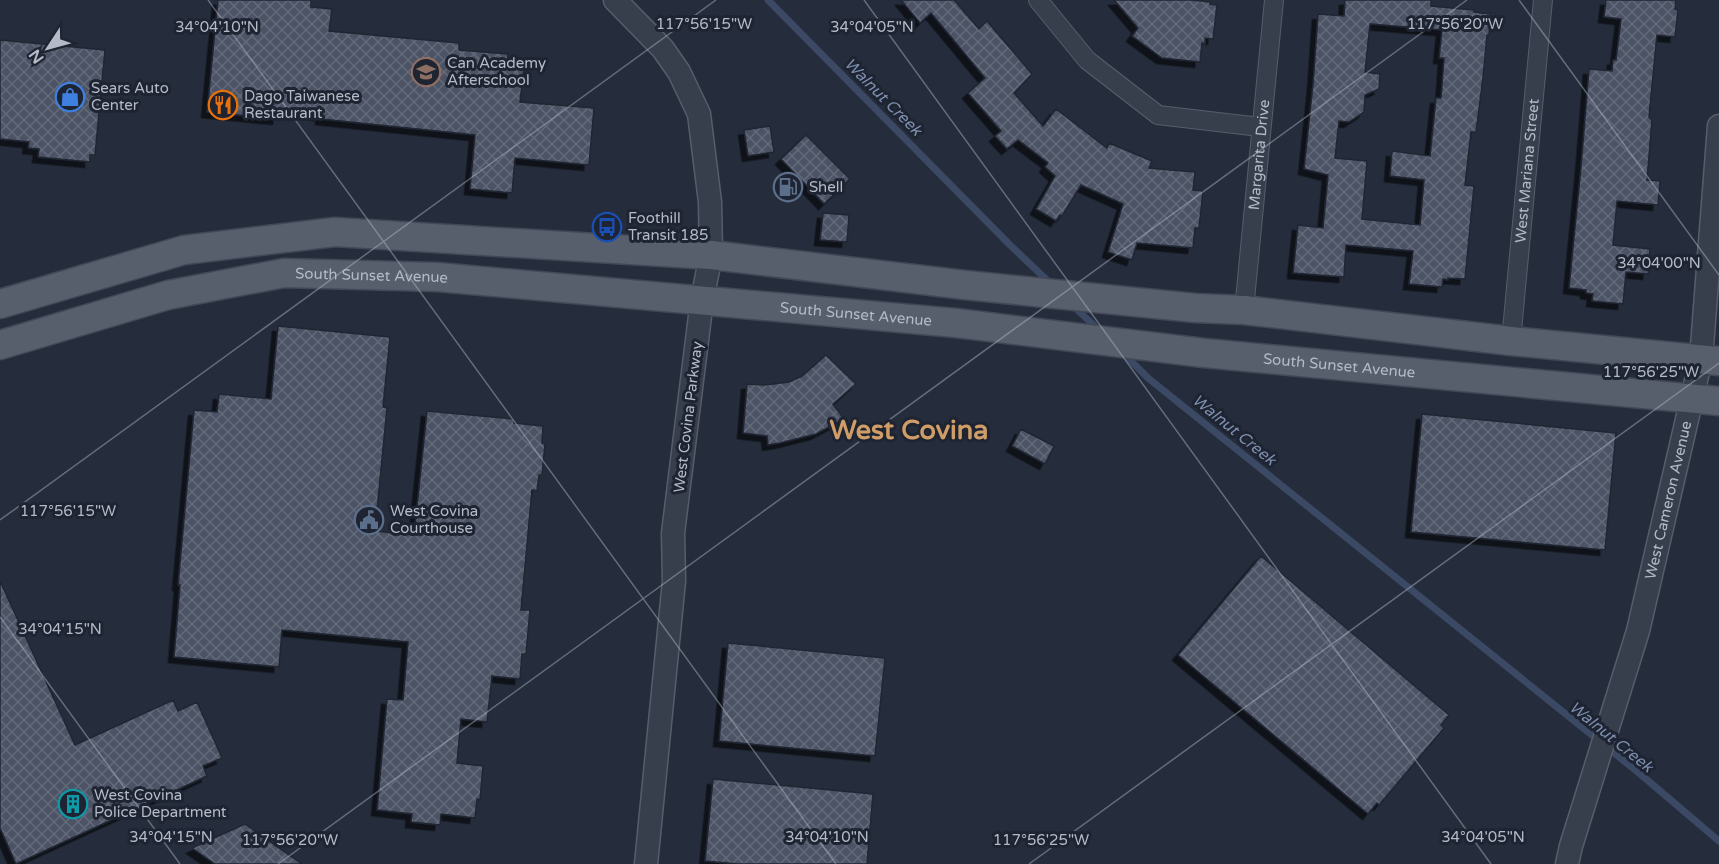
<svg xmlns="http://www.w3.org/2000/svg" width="1719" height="864" font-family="'Varela Round',sans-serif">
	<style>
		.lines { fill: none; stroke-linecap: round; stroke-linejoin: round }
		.stream { stroke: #3b4964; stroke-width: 7 }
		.building { fill: url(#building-cross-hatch); stroke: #202633; stroke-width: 1.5; fill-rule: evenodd; filter: url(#shadow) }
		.minor-casing { stroke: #575d6a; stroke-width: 20 }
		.tertiary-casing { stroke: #575d6a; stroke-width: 25 }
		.primary-casing { stroke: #424855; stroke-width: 31 }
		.minor { stroke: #383f4c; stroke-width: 18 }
		.tertiary { stroke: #383f4c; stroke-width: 22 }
		.primary { stroke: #575e6c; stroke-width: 28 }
		.ticks { fill: none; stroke: #b4bac7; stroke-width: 1.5; stroke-opacity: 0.45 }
		.labels { text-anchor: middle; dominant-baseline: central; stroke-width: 6; stroke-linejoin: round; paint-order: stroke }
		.poi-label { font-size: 15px; fill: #b4bac7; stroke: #1e2431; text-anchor: start }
		.street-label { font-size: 15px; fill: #b4bac7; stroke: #1e2431 }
		.water-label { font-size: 16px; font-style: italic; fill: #7d8eae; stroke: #1e2431 }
		.town-label { font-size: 27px; font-weight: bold; fill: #cf9d67; stroke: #1e2431 }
		.ticks-label { font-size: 15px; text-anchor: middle; fill: #b4bac7; stroke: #1e2431; stroke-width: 6; stroke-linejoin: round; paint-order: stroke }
	</style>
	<defs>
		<pattern id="building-cross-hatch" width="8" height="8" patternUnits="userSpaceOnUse" patternTransform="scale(1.5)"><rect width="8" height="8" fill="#4b5365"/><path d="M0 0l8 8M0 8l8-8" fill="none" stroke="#636a7a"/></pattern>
		<filter id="shadow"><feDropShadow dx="-5.5" dy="5.5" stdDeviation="0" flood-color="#0009"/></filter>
	</defs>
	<rect width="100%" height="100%" fill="#252d3c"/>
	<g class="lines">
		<path class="stream" d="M 768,0 L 1010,245 L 1050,283
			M 1073,306 L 1100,331
			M 1123,353 L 1148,378 L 1639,773 L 1719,841"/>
	</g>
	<path class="building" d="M 218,0 L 311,0 L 311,7 L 332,9 L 329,31 L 459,43 L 459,50 L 508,54 L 507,65 L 524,67 L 520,102 L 594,108 L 589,165 L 515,158 L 512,193 L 470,189 L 475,135 L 321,119 L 321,115 L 279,111 L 278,119 L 207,112 Z
		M 901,0 L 954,0 L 979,29 L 987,21 L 1032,74 L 1014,93 L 1043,126 L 1056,109 L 1107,148 L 1109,143 L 1152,161 L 1149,168 L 1195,172 L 1193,190 L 1203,191 L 1199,228 L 1195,228 L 1193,248 L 1137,243 L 1132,260 L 1108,252 L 1123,204 L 1081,185 L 1062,216 L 1060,215 L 1056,221 L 1036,209 L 1055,176 L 1045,167 L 1048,163 L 1018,140 L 1007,149 L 995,136 L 1001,131 L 968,93 L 985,78 L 931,13 L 920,23 Z
		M 1114,0 L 1192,0 L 1210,2 L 1210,4 L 1217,5 L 1213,39 L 1205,38 L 1205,44 L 1202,43 L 1200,62 L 1162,58 L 1132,36 L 1138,28 Z
		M 1345,0 L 1431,0 L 1431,6 L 1474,10 L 1474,12 L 1491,14 L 1489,35 L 1487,35 L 1483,78 L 1476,132 L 1471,132 L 1465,185 L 1474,186 L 1465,279 L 1448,278 L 1448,280 L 1443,279 L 1442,287 L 1409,284 L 1413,251 L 1346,245 L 1344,277 L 1293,273 L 1298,225 L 1323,228 L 1328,175 L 1304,169 L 1313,84 L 1318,14 L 1344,16 ZM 1370,24 L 1442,30 L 1439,58 L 1444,58 L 1441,98 L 1436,98 L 1430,156 L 1392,151 L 1390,176 L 1424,180 L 1420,225 L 1362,219 L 1367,161 L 1335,158 L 1339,121 L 1349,122 L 1364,112 L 1365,95 L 1379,89 L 1380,74 L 1365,72 Z
		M 1606,0 L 1676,0 L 1675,9 L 1678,10 L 1675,37 L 1657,35 L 1649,117 L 1652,120 L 1647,180 L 1660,181 L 1658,205 L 1617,201 L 1613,245 L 1650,249 L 1648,274 L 1626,272 L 1623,304 L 1592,301 L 1593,294 L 1586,293 L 1586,290 L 1569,288 L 1581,167 L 1589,69 L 1612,71 L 1613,60 L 1616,60 L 1621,19 L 1604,17 Z
		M 0,40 L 105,50 L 95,155 L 90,155 L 90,162 L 38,157 L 39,149 L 28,148 L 29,142 L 0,139 Z
		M 770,126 L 774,152 L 748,156 L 744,130 Z
		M 806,135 L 850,179 L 824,204 L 781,159 Z
		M 823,213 L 849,215 L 847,242 L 820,240 Z
		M 278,326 L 390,337 L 383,407 L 387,408 L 375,531 L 414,535 L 427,411 L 514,419 L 514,423 L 543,426 L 542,443 L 545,444 L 542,475 L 539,475 L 537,491 L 532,490 L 521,610 L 530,610 L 526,654 L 522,654 L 520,679 L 492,676 L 487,722 L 461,719 L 457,763 L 483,766 L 480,800 L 477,799 L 475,818 L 441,814 L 440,825 L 411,822 L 412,814 L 377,810 L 387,699 L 403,700 L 408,642 L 282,630 L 279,667 L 174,657 L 180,585 L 178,585 L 194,410 L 217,412 L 219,394 L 271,399 Z
		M 826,355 L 856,384 L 833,404 L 844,419 L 816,434 L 780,443 L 768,445 L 767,436 L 743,433 L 747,384 L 765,385 L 789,382 L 802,376 Z
		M 1422,414 L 1616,433 L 1605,550 L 1411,532 Z
		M 1021,429 L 1054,446 L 1045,464 L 1012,446 Z
		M 1261,556 L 1449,715 L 1441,725 L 1444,728 L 1379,805 L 1377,803 L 1368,814 L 1178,655 Z
		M 0,581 L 75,745 L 173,700 L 178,711 L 197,702 L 222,758 L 203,766 L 207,776 L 16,864 L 0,828 Z
		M 728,643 L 885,658 L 875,756 L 719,741 Z
		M 713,779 L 873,794 L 867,864 L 738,864 L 705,861 Z
		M 245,824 L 302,864 L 215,864 L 192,848 Z"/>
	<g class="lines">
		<g class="minor-casing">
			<g id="minor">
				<path d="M 1038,0 L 1087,60 L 1158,115 L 1260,127"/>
				<path id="s1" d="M 1244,310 L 1274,0"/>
				<path id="s2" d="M 1511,341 L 1543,0"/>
			</g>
		</g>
		<g class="tertiary-casing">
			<g id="tertiary">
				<path d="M 615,0 L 663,49 L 679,72 L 699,114 L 710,202 L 711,255 L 702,300 L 673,533 L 674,581 L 646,864"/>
				<path id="s3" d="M 1567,864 L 1571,846 L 1638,631 L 1701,359 L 1719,126"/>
			</g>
		</g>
		<g class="primary-casing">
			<g id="primary">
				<path d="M 0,304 L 184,250 L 335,232 L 711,255 L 965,285 L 1195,308 L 1244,310 L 1511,341 L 1719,361"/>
				<path id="s4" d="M 0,345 L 168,295 L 284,273 L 437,277 L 956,323 L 1204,353 L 1719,401"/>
			</g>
		</g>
		<use href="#minor" class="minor"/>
		<use href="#tertiary" class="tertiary"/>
		<use href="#primary" class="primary"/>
	</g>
	<path class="ticks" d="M 208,0 L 836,864M 864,0 L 1491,864M 1519,0 L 1719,275M 0,520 L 716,0M 0,617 L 180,864M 278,864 L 1467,0M 1029,864 L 1719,363"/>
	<defs>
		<g id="school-ring" transform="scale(1.5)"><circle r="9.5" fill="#1e2431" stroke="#8d6e63" stroke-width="1.5"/><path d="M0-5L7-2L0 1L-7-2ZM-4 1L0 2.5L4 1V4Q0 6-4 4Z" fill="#8d6e63"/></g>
		<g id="shop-ring" transform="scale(1.5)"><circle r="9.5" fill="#1e2431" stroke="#3f7fe0" stroke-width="1.5"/><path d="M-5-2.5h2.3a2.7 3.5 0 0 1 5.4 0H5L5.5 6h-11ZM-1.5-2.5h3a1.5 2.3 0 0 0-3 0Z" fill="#3f7fe0"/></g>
		<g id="restaurant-ring" transform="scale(1.5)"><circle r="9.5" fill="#1e2431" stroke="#e8710a" stroke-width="1.5"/><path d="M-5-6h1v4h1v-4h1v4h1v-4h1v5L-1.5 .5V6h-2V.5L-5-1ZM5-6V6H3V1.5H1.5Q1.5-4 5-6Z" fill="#e8710a"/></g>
		<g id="fuel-ring" transform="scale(1.5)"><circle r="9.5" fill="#1e2431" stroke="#5c6f8a" stroke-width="1.5"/><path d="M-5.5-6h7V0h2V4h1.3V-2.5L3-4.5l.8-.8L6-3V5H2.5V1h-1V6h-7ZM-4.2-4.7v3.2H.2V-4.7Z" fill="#5c6f8a"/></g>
		<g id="bus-ring" transform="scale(1.5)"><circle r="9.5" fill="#1e2431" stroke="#1a4fb4" stroke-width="1.5"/><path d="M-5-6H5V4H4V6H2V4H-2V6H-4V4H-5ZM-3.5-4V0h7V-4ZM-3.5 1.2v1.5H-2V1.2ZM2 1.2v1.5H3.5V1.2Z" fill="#1a4fb4"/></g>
		<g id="civic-ring" transform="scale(1.5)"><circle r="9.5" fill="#1e2431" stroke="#5c6f8a" stroke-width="1.5"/><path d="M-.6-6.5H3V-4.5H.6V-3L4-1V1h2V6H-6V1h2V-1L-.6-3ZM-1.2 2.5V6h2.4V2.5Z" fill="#5c6f8a"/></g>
		<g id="building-ring" transform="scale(1.5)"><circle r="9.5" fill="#1e2431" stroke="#0f9aa8" stroke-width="1.5"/><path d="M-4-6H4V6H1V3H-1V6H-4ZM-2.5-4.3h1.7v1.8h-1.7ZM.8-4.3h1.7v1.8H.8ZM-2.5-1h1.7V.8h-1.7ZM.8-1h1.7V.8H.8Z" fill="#0f9aa8"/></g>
	</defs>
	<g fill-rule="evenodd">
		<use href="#school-ring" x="426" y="72"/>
		<use href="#shop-ring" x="70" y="97"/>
		<use href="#restaurant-ring" x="223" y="105"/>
		<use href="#fuel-ring" x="788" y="187"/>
		<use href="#bus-ring" x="607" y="227"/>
		<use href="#civic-ring" x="369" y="520"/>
		<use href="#building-ring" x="73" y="804"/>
	</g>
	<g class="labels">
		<g class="poi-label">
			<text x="447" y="63">Can Academy<tspan x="447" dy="17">Afterschool</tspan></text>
			<text x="91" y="88">Sears Auto<tspan x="91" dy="17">Center</tspan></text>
			<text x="244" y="96">Dago Taiwanese<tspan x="244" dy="17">Restaurant</tspan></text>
			<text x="809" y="187">Shell</text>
			<text x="628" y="218">Foothill<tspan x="628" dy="17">Transit 185</tspan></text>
			<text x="390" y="511">West Covina<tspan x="390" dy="17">Courthouse</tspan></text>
			<text x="94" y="795">West Covina<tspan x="94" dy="17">Police Department</tspan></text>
		</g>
		<g class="street-label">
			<text stroke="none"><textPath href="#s1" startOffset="156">Margarita Drive</textPath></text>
			<text stroke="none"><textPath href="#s2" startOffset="171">West Mariana Street</textPath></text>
			<text stroke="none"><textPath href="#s4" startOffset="381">South Sunset Avenue</textPath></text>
			<text stroke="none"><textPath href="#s4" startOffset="867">South Sunset Avenue</textPath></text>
			<text stroke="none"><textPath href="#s4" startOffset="1353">South Sunset Avenue</textPath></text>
			<text transform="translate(688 417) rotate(-83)">West Covina Parkway</text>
			<text stroke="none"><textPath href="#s3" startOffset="378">West Cameron Avenue</textPath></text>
		</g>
		<g class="water-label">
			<text transform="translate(883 97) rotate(45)">Walnut Creek</text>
			<text transform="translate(1234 430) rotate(39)">Walnut Creek</text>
			<text transform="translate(1611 737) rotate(39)">Walnut Creek</text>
		</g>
		<g class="town-label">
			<text x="909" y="430">West Covina</text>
		</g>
	</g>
	<g class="ticks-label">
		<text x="704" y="29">117°56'15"W</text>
		<text x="1455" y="29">117°56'20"W</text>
		<text x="217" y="32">34°04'10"N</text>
		<text x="872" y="32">34°04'05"N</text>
		<text x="1659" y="268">34°04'00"N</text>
		<text x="1651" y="377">117°56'25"W</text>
		<text x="68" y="516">117°56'15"W</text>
		<text x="60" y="634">34°04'15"N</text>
		<text x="171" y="842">34°04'15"N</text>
		<text x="827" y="842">34°04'10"N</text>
		<text x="1483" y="842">34°04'05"N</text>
		<text x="290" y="845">117°56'20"W</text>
		<text x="1041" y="845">117°56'25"W</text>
	</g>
	<g transform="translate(48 48) rotate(234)" stroke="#1e2431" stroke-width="4.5" paint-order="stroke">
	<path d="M0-4.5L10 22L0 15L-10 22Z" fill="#b4bac7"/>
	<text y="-9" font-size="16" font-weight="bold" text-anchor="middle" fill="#b4bac7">N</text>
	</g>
</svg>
